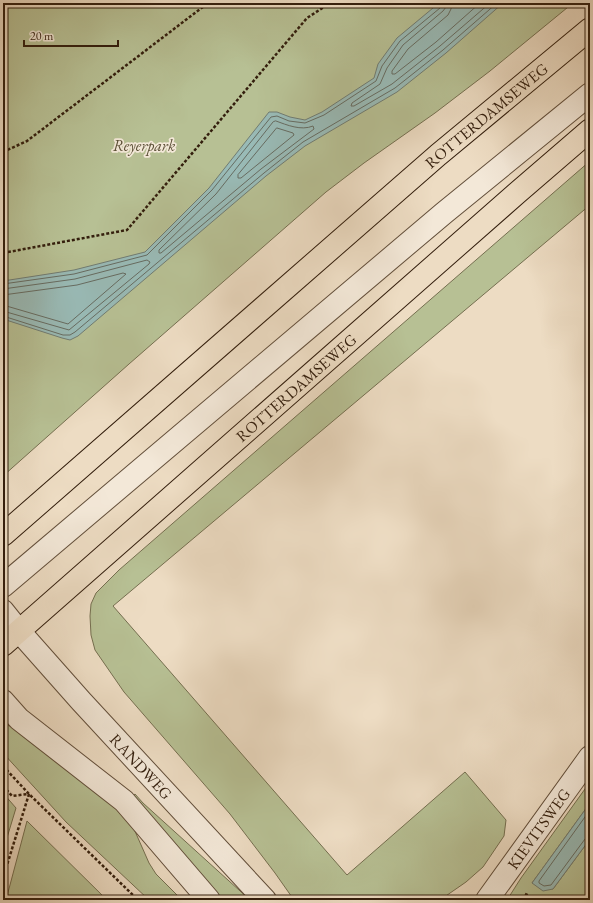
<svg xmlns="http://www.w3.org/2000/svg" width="593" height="903" font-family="'EB Garamond',serif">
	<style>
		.green { fill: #b7c094; stroke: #756f50 }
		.water { fill: #99bbb7; stroke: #707c73 }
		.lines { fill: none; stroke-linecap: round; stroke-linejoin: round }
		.shore { stroke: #666c62; stroke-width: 1 }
		.minor-casing { stroke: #624e3a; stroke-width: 24 }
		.major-casing { stroke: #331e0d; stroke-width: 24 }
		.path { stroke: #331e0d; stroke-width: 2.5; stroke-dasharray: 3 2; stroke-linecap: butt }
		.minor { stroke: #f3e8d8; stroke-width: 22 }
		.major { stroke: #eddcc3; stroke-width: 22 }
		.labels { text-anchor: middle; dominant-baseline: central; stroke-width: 3.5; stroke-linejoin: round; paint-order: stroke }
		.street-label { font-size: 16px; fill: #331e0d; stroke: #f3e8d8 }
		.park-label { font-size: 16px; font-style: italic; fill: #5b4f36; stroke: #f3e8d8 }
	</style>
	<rect width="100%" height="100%" fill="#eddcc3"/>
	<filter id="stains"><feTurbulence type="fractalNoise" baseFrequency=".005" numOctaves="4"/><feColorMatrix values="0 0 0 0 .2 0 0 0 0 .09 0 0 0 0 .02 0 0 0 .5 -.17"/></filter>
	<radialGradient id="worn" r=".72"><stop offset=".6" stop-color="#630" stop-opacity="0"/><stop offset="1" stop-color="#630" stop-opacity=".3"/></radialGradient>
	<path class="green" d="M 3,3 L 573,3 L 490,71 L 435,113 L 364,163 L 326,192 L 129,364 L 3,476 Z
		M 590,161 L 590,205 L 113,606 L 347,875 L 465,772 L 506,820 L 504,836 L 483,867 L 466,882 L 440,900 L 294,900 L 275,873 L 230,814 L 124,692 L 95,650 L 91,635 L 90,616 L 91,604 L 96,593 L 119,570 Z
		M 3,724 L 10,726 L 29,736 L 102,793 L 134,829 L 149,863 L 156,874 L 182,900 L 149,900 L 66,822 L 3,753 Z
		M 590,782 L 590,803 L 532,883 L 553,889 L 590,839 L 590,900 L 507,900 L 521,878 Z
		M 3,793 L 16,808 L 3,851 Z
		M 135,794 L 143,803 L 250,900 L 221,900 L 129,799 Z
		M 27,821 L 106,899 L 104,900 L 6,900 Z"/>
	<path class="water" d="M 439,3 L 503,3 L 446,53 L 397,92 L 305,146 L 266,176 L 78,336 L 70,340 L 62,338 L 3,319 L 3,281 L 74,270 L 145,252 L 209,188 L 269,112 L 277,112 L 290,117 L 305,120 L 322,112 L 374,78 L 378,64 L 397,38 Z
		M 590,803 L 590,839 L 553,889 L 543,891 L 532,883 Z"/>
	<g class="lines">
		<path class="shore" d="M 446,3 L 446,7 L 443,11 L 403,45 L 387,68 L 380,84 L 352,103 L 351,106 L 354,106 L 392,84 L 440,46 L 490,3
			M 452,3 L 451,9 L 448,15 L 408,49 L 392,71 L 392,74 L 395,74 L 436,42 L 480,3
			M 276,121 C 287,125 301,131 313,126 L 314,129 L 261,169 L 161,253 L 159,253 L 159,250 L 216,194 L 273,122 Z
			M 277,128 L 293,133 L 294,135 L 241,178 L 238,178 L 238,175 Z
			M 3,284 L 74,274 L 147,255 L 212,190 L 271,117 L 277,116 L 289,121 L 305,123 L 324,115 L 376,81 L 382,66 L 400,41 L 440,8 L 441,3
			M 3,289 L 75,279 L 147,260 L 150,262 L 149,264 L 69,330 L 3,311
			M 3,295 L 77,285 L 123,273 L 126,274 L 68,324 L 3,305
			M 3,316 L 63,335 L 70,335 L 75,332 L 264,173 L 303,142 L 395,88 L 443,50 L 497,3
			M 590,810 L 539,881 L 539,883 L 544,886 L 551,885 L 585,839 L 590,838"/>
		<g class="minor-casing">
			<g id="minor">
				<path d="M 3,586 L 444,213 L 590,94"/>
				<path id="s1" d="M 3,611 L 19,631 L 81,701 L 265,900"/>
				<path d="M 3,701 L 19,719 L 124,801 L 209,900"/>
				<path id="s2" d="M 487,900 L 590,757"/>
			</g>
		</g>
		<g class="major-casing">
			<g id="major">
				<path id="s3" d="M 3,535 L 438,155 L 590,29"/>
				<path id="s4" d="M 3,645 L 517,193 L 590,130"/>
			</g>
		</g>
		<path class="path" d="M 3,152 L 27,141 L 208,3
			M 3,253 L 127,230 L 307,18 L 330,3
			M 3,766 L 29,794 L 138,900
			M 3,786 L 12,796 L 28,794
			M 3,878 L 29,794
			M 525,894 L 538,900"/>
		<use href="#minor" class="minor"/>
		<use href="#major" class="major"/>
	</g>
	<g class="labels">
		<g class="street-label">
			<text stroke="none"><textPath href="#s3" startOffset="640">ROTTERDAMSEWEG</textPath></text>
			<text stroke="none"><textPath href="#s4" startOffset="390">ROTTERDAMSEWEG</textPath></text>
			<text stroke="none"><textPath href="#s1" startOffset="208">RANDWEG</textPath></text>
			<text stroke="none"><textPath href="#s2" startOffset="88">KIEVITSWEG</textPath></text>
		</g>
		<g class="park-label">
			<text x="144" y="145">Reyerpark</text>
		</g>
	</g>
	<rect width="593" height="903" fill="none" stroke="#eddcc3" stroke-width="16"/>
	<rect x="4" y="4" width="585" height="895" fill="none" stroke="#331e0d" stroke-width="2"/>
	<rect x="8" y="8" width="577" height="887" fill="none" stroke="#331e0d"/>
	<path d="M24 40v6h94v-6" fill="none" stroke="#331e0d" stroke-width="2"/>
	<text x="30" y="40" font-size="12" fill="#331e0d" stroke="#f3e8d8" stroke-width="3" paint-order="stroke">20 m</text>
	<rect width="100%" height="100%" filter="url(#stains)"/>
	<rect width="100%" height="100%" fill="url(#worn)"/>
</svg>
